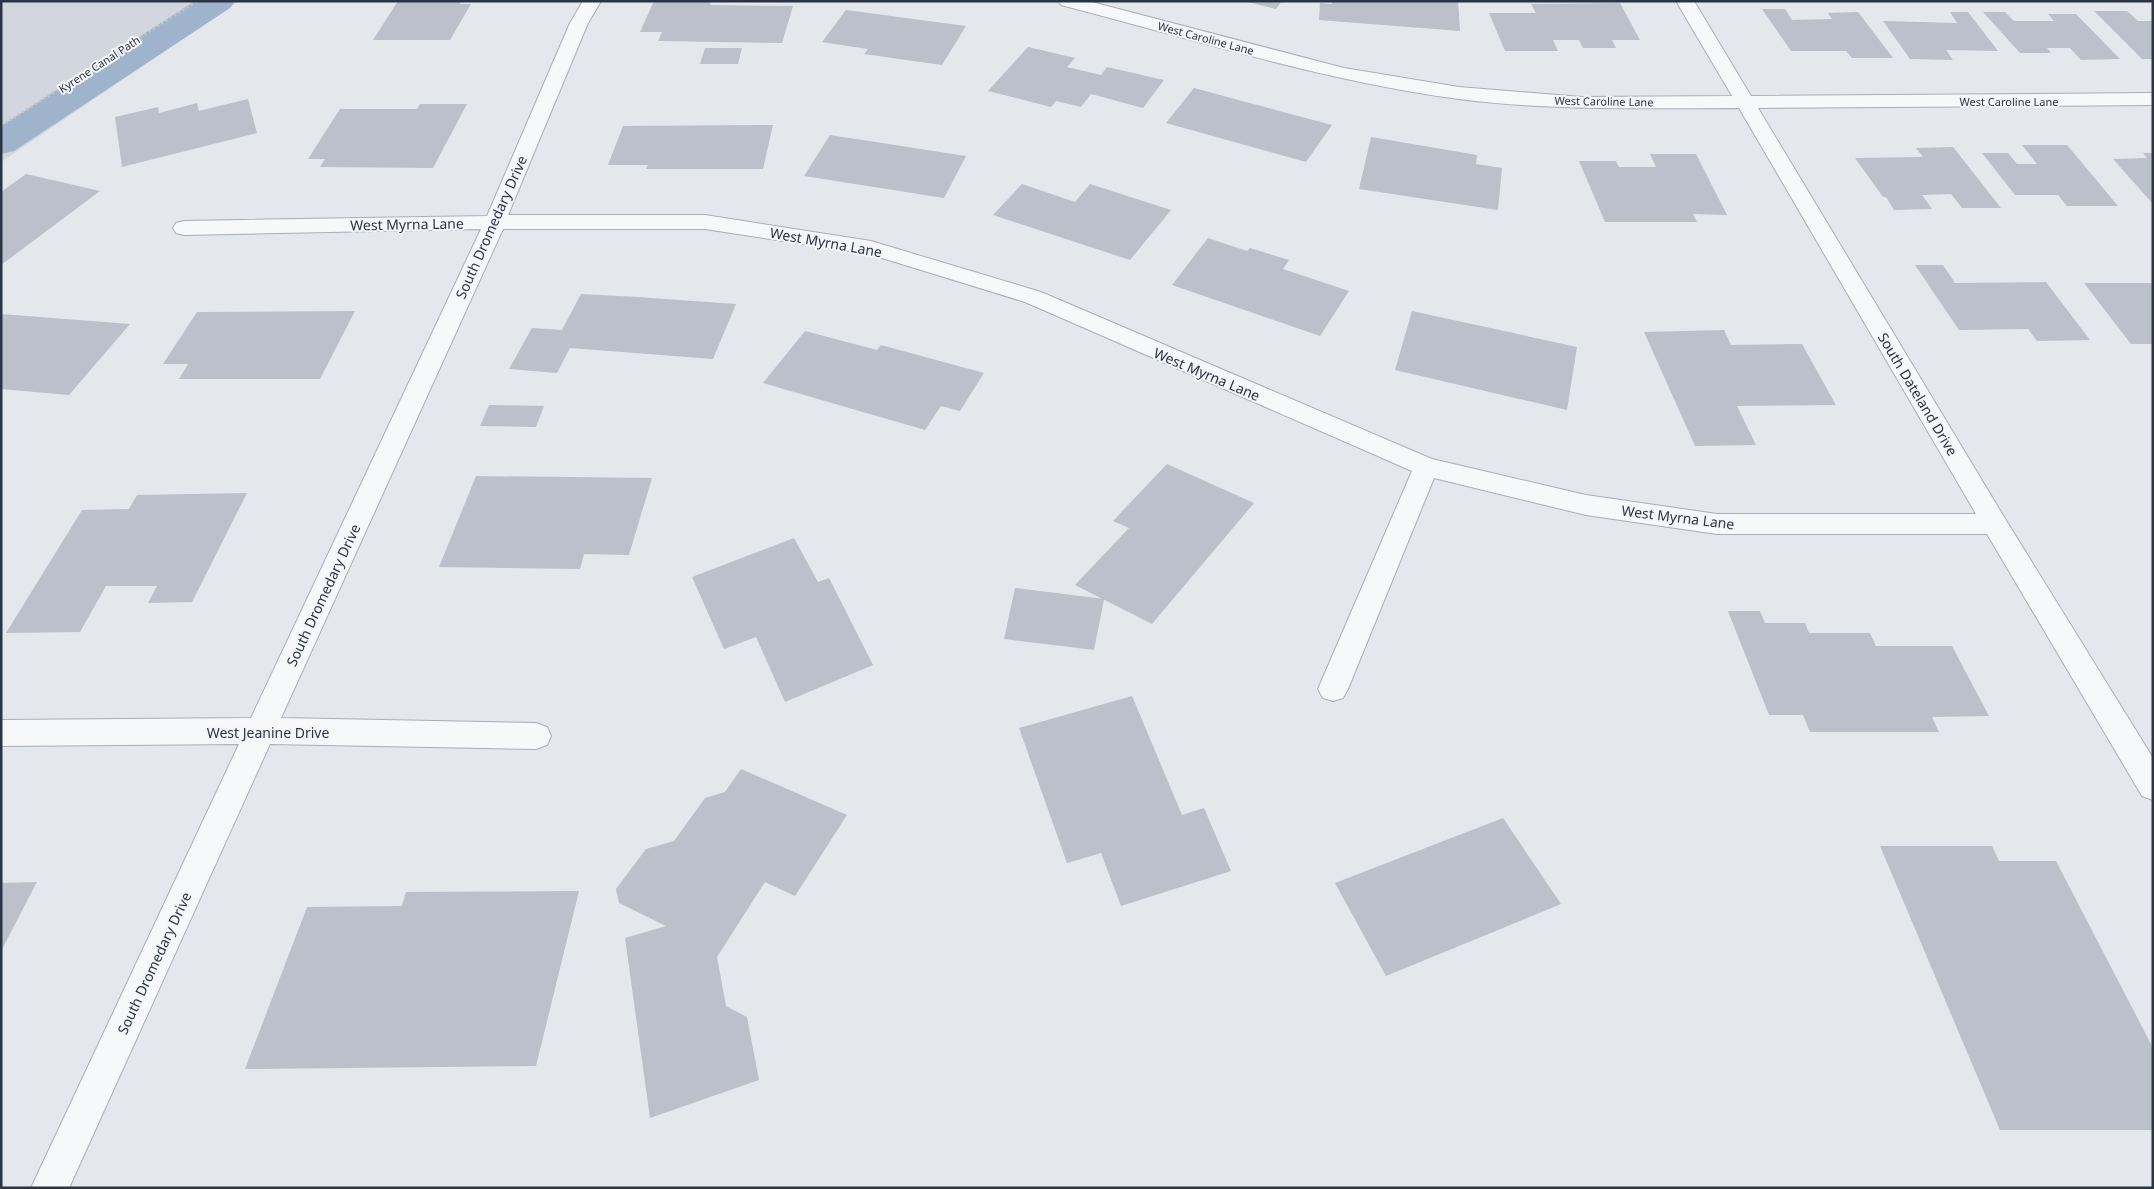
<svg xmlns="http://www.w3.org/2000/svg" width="2154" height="1189" font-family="'Noto Sans',sans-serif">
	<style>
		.built { fill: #d2d6de }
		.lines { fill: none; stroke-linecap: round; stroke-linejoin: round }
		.canal { fill: #9fb4cc; fill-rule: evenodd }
		.building { fill: #bbc0ca }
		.minor-casing { stroke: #a9aeb7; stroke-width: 2 }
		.path { stroke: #c2c5cb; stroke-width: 2.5; stroke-dasharray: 2.5 2.5; stroke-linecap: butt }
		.minor { fill: #f7f8fa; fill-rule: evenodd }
		.labels { text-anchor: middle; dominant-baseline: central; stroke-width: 4; stroke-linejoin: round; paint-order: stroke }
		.far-street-label { font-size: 11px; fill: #2b3445; stroke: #f4f6f9 }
		.street-label { font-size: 14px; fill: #2b3445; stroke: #f4f6f9 }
	</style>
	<rect width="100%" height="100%" fill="#e4e7ec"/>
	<path class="built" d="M 1,1 L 239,1 L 1,162 Z"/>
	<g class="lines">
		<path class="canal" d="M 195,1 L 235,1 L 230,8 L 14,151 L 1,154 L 1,126 Z"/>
	</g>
	<path class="building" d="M 398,1 L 461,1 L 460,4 L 471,4 L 450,40 L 373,40 Z
		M 654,1 L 711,1 L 710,5 L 793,6 L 782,43 L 658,41 L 662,32 L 640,32 Z
		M 1244,1 L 1282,1 L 1276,9 Z
		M 1332,1 L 1458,1 L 1460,31 L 1319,20 L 1320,3 L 1332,4 Z
		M 1620,3 L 1640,40 L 1612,40 L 1616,48 L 1583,48 L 1579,40 L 1553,40 L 1558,51 L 1505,51 L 1489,13 L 1536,13 L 1531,4 Z
		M 1762,9 L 1785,9 L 1792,20 L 1832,19 L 1828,13 L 1858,12 L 1893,58 L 1852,58 L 1846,51 L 1791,51 Z
		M 846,10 L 966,26 L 942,65 L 864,54 L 868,49 L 822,42 Z
		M 2094,11 L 2127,11 L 2138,21 L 2153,21 L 2153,59 L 2142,59 Z
		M 1950,12 L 1968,12 L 1998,51 L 1946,50 L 1953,60 L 1910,59 L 1883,21 L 1957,23 Z
		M 1983,12 L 2005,12 L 2014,21 L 2054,21 L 2048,14 L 2076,14 L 2120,59 L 2081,60 L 2070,48 L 2047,48 L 2051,53 L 2020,53 Z
		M 1028,47 L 1075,58 L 1067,67 L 1101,75 L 1107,67 L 1164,80 L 1143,108 L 1091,94 L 1081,107 L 1056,101 L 1051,107 L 988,91 Z
		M 705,48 L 742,48 L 738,64 L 700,64 Z
		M 1194,88 L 1332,125 L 1306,162 L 1166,123 Z
		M 248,99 L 257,133 L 122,167 L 115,117 L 158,107 L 159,113 L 197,103 L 199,111 Z
		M 420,104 L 467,104 L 433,168 L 320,167 L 325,159 L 308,159 L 340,109 L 417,109 Z
		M 773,125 L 763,169 L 646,169 L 648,165 L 608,165 L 623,126 Z
		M 830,135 L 966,156 L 944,198 L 804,176 Z
		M 1371,137 L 1477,155 L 1476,164 L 1502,168 L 1498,210 L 1359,189 Z
		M 2022,145 L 2067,145 L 2118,206 L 2067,206 L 2058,195 L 2015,195 L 1982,153 L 2008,153 L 2017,164 L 2037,164 Z
		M 1953,147 L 2001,208 L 1962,208 L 1951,194 L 1922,195 L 1932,209 L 1894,210 L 1886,197 L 1883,197 L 1855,158 L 1923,157 L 1916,148 Z
		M 2143,153 L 2153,153 L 2153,204 L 2113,159 L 2147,158 Z
		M 1650,154 L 1696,154 L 1727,215 L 1693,214 L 1697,222 L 1605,222 L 1579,161 L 1616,161 L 1619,167 L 1656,167 Z
		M 26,174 L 100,191 L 1,265 L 1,192 Z
		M 1022,184 L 1075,202 L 1090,184 L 1171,210 L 1130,260 L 993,215 Z
		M 1208,238 L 1247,251 L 1250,248 L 1289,260 L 1283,269 L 1349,291 L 1320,336 L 1172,285 Z
		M 1915,265 L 1943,265 L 1955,283 L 2046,282 L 2090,340 L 2037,341 L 2028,329 L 1959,330 Z
		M 2084,283 L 2153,283 L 2153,344 L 2131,344 Z
		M 581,294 L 637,297 L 736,304 L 713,359 L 570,348 L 557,373 L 509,369 L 532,328 L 562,330 Z
		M 355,311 L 320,379 L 179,379 L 188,364 L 163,364 L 197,312 Z
		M 1412,311 L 1577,347 L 1567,410 L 1395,370 Z
		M 1,314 L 130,324 L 69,395 L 1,389 Z
		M 1724,330 L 1731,345 L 1802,344 L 1836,405 L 1737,406 L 1756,445 L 1695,446 L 1644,332 Z
		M 805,331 L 877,350 L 881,345 L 984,373 L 960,411 L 941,406 L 925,430 L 763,383 Z
		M 489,405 L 544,406 L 536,427 L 480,426 Z
		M 1167,464 L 1254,503 L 1152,624 L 1075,585 L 1129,528 L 1113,521 Z
		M 476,476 L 652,478 L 629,555 L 584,554 L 580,569 L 439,567 Z
		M 247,493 L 192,602 L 148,603 L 157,586 L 106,586 L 80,632 L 6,633 L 82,510 L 129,509 L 137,495 Z
		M 794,538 L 818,582 L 829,578 L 873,665 L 785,702 L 756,637 L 724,649 L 692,577 Z
		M 1015,588 L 1104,599 L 1094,650 L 1004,639 Z
		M 1728,611 L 1760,611 L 1765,623 L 1805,623 L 1809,633 L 1870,633 L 1876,646 L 1952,646 L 1989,716 L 1932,717 L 1939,732 L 1810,732 L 1803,715 L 1769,715 Z
		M 1132,696 L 1182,815 L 1204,808 L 1231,871 L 1121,906 L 1101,853 L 1067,863 L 1019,728 Z
		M 741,769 L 847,815 L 795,896 L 765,882 L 717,957 L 726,1006 L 747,1017 L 759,1080 L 650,1118 L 625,938 L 666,926 L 619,903 L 616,889 L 646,849 L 674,841 L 705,798 L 725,792 Z
		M 1503,818 L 1561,904 L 1386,976 L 1335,883 Z
		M 1880,846 L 1992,846 L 1999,861 L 2056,861 L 2153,1048 L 2153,1130 L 2000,1130 Z
		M 37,882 L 1,951 L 1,883 Z
		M 579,891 L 536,1066 L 245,1069 L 307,907 L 402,906 L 406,892 Z"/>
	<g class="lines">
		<g class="minor-casing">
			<path id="minor" d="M 583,1 L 601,1 L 588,23 L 508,215 L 705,215 L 871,241 L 1041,292 L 1432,459 L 1586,495 L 1717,514 L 1976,514 L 1739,108 C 1645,108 1551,111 1459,99 C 1324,81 1192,39 1061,5 L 1058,1 L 1088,1 L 1344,68 L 1459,87 L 1582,97 L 1732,96 L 1676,1 L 1694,1 L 1751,96 L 2153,93 L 2153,105 L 1758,108 L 2004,517 L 2153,758 L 2153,800 L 2142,796 L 1987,534 L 1717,534 L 1586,515 L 1434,478 L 1348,689 L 1343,698 L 1333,701 L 1323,698 L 1318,689 L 1412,471 L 1025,302 L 869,254 L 705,229 L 503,229 L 281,718 L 536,723 L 547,727 L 551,736 L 547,745 L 536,749 L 270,744 L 69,1188 L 31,1188 L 239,744 L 1,746 L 1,720 L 251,718 L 481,229 L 184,235 L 176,233 L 173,228 L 176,223 L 184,221 L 487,216 L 570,23 Z"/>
		</g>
		<path class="path" d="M 1,126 L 197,1"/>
		<use href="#minor" class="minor"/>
	</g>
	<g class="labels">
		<g class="far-street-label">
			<text transform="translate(1206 38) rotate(15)">West Caroline Lane</text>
			<text transform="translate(99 64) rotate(-33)">Kyrene Canal Path</text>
			<text transform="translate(1604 101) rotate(1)">West Caroline Lane</text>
			<text x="2009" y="101">West Caroline Lane</text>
		</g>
		<g class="street-label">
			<text transform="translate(407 224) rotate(-1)">West Myrna Lane</text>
			<text transform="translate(491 227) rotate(-66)">South Dromedary Drive</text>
			<text transform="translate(826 242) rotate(10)">West Myrna Lane</text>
			<text transform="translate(1207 374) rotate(23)">West Myrna Lane</text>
			<text transform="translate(1918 394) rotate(59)">South Dateland Drive</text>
			<text transform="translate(1678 517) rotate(7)">West Myrna Lane</text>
			<text transform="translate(323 595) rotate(-65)">South Dromedary Drive</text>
			<text x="268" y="732">West Jeanine Drive</text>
			<text transform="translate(154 963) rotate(-65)">South Dromedary Drive</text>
		</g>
	</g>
	<rect width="2154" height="1189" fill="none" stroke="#2b3445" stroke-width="5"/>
</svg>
